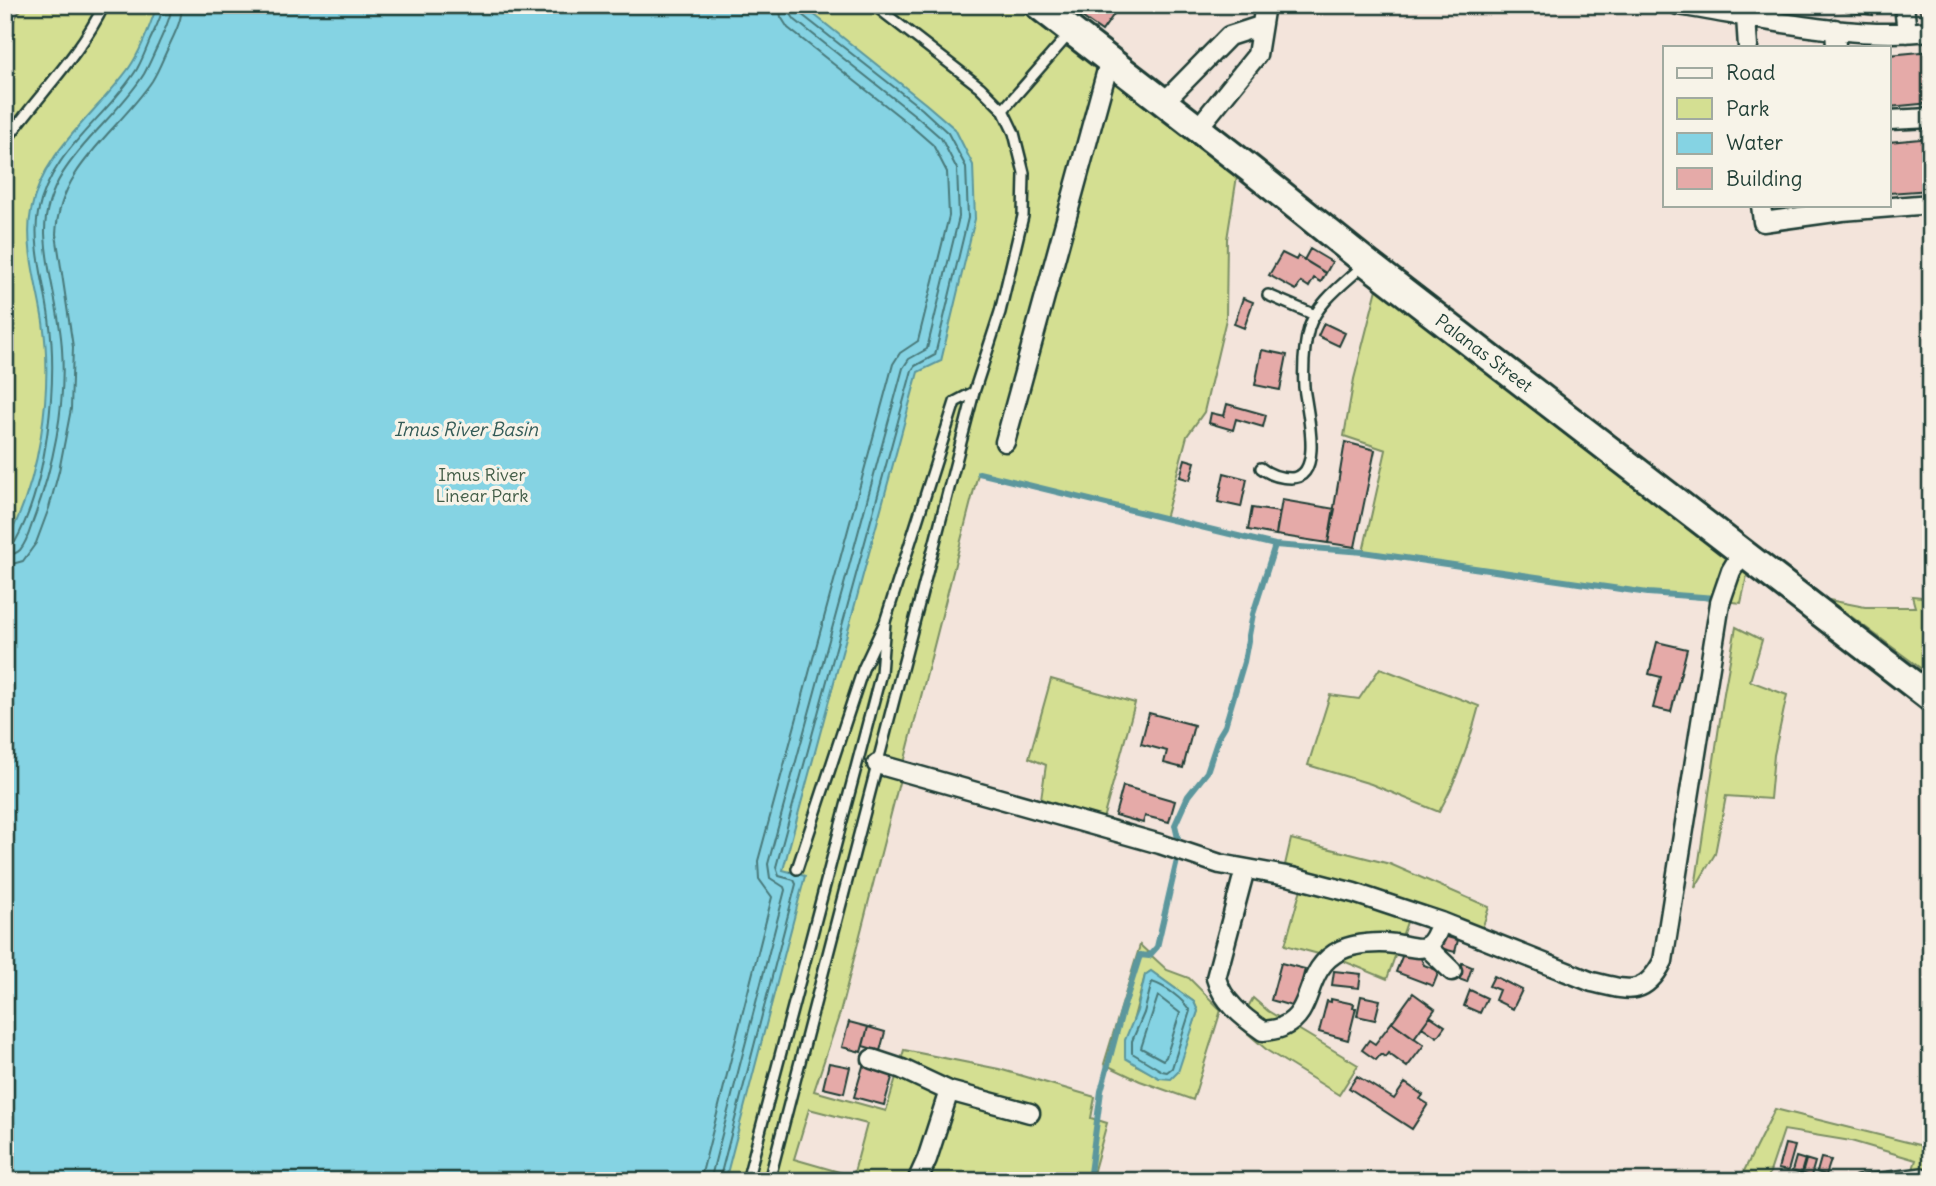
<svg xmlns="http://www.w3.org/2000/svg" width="1936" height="1186" font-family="Delius,sans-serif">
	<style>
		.green { fill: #d4df92; stroke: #7a8e63; stroke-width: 2; fill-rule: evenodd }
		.water { fill: #85d3e3; stroke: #5c979d; stroke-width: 2 }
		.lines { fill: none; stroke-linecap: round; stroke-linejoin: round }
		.shore { stroke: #48797a; stroke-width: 2 }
		.stream { stroke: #5c979d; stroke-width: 6 }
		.building { fill: #e5aaa8; stroke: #1f3d34; stroke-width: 2 }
		.lane-casing { stroke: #1f3d34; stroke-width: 14 }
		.street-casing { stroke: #1f3d34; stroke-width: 23 }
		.secondary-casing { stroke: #1f3d34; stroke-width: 32 }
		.lane { stroke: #f7f3e8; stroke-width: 9 }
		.street { stroke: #f7f3e8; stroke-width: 18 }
		.secondary { stroke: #f7f3e8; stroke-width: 26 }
		.labels { text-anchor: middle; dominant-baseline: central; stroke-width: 7; stroke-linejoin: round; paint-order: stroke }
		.street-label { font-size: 18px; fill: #1f3d34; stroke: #f7f3e8 }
		.park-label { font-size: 18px; fill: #435d47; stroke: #f7f3e8 }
		.water-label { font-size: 19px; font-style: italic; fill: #335b57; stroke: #f7f3e8 }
	</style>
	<rect width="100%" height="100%" fill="#f3e4db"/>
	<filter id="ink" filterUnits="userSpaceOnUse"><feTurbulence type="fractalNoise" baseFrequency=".0143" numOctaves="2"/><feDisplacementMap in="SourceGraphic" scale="14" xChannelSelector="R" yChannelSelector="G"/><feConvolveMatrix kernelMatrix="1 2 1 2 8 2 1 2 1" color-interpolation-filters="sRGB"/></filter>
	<g filter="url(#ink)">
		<path class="green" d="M 24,5 L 1021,5 L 1238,170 L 1227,239 L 1226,319 L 1204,412 L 1187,436 L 1165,519 L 978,474 L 840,1013 L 814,1091 L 886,1111 L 904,1050 L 999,1069 L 1095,1097 L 1091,1118 L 1107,1123 L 1091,1181 L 1066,1181 L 1022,1170 L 1019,1181 L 5,1181 L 5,33 ZM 809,1109 L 867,1124 L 853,1176 L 794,1159 Z
			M 1379,281 C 1496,385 1621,478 1748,571 L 1741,603 L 1648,593 L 1363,552 L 1386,450 L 1344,436 L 1354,379 Z
			M 1912,596 L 1931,598 L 1931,676 L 1829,600 L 1865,607 L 1915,607 Z
			M 1736,627 L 1762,640 L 1750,681 L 1787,695 L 1774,755 L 1770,799 L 1726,796 L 1715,854 L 1695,888 L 1724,693 Z
			M 1380,668 L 1479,706 C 1469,743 1458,778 1439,812 L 1371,784 L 1308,765 L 1330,695 L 1359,699 Z
			M 1051,679 L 1135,703 L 1103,819 L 1041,799 L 1046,765 L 1029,758 Z
			M 1291,839 L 1390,864 L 1489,907 L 1482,929 L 1413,905 L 1387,979 L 1341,960 L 1285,945 L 1306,871 L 1285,865 Z
			M 1140,945 L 1167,970 L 1189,978 L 1221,1010 L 1193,1100 L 1140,1081 L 1104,1064 ZM 1151,971 L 1194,1002 L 1198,1011 L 1192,1028 L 1159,1077 L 1136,1065 L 1132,1025 L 1145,975 Z
			M 1253,998 L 1268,1011 L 1358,1065 L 1339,1095 L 1268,1051 L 1238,1025 Z
			M 1775,1109 L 1931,1148 L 1931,1181 L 1909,1181 L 1916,1160 L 1851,1141 L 1784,1130 L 1767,1181 L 1739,1181 Z"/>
		<path class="water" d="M 157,5 L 802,5 L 926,104 L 955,129 L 973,165 L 975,219 L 941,361 L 918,372 L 783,870 L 805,876 L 725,1181 L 5,1181 L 5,544 C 40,483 53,391 43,322 C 38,289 24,245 31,211 C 42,152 95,115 129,68 C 141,51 150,26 157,5 Z
			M 1151,971 L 1194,1002 L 1198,1011 L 1178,1072 L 1171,1079 L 1159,1078 L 1125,1058 L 1125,1040 L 1137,1011 L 1145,975 Z"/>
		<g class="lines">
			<path class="shore" d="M 5,546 L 15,542 C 47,485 58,383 49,318 C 45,286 32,244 38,213 C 50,151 106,119 137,69 C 142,60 146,50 150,40 C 155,29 162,17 163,5
				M 5,555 C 11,555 16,554 20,550 C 27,542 30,530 33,521 C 53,468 66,406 62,349 C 60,310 46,272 45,233 C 44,164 111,127 144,74 C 149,65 153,55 158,45 C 163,33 171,19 172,5
				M 5,566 L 23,561 L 36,543 L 49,508 L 59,471 L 71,409 L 73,347 L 56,234 C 59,166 117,133 152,81 C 159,70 163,58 169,46 C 175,33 182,20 182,5
				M 1152,982 C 1165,986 1183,999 1190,1011 L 1172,1068 L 1167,1072 L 1162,1071 L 1132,1053 L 1132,1041 L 1144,1013 Z
				M 1158,996 L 1180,1013 L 1166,1057 L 1163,1060 L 1141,1048 Z
				M 700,1181 L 772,897 L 759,879 L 758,861 L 893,364 L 900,353 L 918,341 L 949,216 L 947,172 L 933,145 L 909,124 L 788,28 L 781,17 L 779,5
				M 710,1181 L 785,890 L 784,887 L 770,878 L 768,864 L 903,368 L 909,359 L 927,349 L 959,217 L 957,169 L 941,138 L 916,116 L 795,20 L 790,13 L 789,5
				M 719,1181 L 796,884 L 794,880 L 779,876 L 776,867 L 912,370 L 915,366 L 935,355 L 968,218 L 966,167 L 948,133 L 922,109 L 801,14 L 798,5"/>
			<path class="stream" d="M 979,473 L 1275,545 L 1363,552 L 1648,593 L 1716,598
				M 1180,847 L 1175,825 L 1188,796 L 1207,772 L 1219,736 L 1225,726 L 1244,662 L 1253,614 L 1275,545
				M 1016,1181 L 1027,1177 L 1044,1181
				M 1084,1181 L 1090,1173 L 1101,1091 L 1122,1012 L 1140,955 L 1149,956 L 1157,947 L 1178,856"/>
		</g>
		<path class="building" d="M 1075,5 L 1101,5 L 1114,14 L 1102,31 L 1072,10 Z
			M 1804,5 L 1874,5 L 1873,15 Z
			M 1919,5 L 1931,5 L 1931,12 L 1920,13 Z
			M 1931,51 L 1931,103 L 1889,107 L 1889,55 Z
			M 1931,138 L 1931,190 L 1889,193 L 1889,142 Z
			M 1310,249 L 1332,262 L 1326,273 L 1304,260 Z
			M 1282,253 L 1296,260 L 1298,256 L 1326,273 L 1321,282 L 1314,278 L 1309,287 L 1301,282 L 1296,290 L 1269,275 Z
			M 1243,298 L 1253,302 L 1244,328 L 1234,324 Z
			M 1324,323 L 1345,333 L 1339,346 L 1318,336 Z
			M 1262,350 L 1287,355 L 1280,390 L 1255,385 Z
			M 1227,404 L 1266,415 L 1263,427 L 1236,419 L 1233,430 L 1209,423 L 1211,413 L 1224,416 Z
			M 1345,442 L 1375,450 L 1355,547 L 1328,543 Z
			M 1185,459 L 1195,462 L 1190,480 L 1180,477 Z
			M 1224,473 L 1247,479 L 1241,507 L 1218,502 Z
			M 1282,500 L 1335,509 L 1328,543 L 1276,535 Z
			M 1252,508 L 1279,512 L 1276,535 L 1248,530 Z
			M 1657,642 L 1687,649 L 1671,712 L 1653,708 L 1661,677 L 1649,674 Z
			M 1149,713 L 1194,725 L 1183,768 L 1164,763 L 1167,751 L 1141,744 Z
			M 1123,786 L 1175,801 L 1169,822 L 1145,816 L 1143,823 L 1115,815 Z
			M 1443,936 L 1458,940 L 1455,952 L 1440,948 Z
			M 1405,949 L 1419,954 L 1424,965 L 1439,971 L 1433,986 L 1396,972 Z
			M 1281,963 L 1305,969 L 1295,1007 L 1271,1000 Z
			M 1462,963 L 1472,967 L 1467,982 L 1456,978 Z
			M 1334,971 L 1361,974 L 1359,988 L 1332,985 Z
			M 1494,976 L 1522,990 L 1513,1009 L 1495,1000 L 1499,990 L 1489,986 Z
			M 1470,990 L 1487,998 L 1480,1013 L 1464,1006 Z
			M 1413,993 L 1435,1009 L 1414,1038 L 1392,1022 Z
			M 1361,996 L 1380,1000 L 1375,1020 L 1357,1016 Z
			M 1331,999 L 1354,1004 L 1353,1008 L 1356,1008 L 1348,1040 L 1319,1032 L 1327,1001 L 1331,1002 Z
			M 1430,1016 L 1445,1026 L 1437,1037 L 1422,1027 Z
			M 849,1022 L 868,1027 L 861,1052 L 842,1047 Z
			M 1392,1022 L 1424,1045 L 1407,1067 L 1388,1053 L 1385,1057 L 1381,1054 L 1376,1060 L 1362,1050 L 1369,1040 L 1375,1044 Z
			M 868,1027 L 885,1032 L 880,1051 L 863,1046 Z
			M 829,1063 L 850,1067 L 844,1093 L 823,1088 Z
			M 864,1063 L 894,1071 L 884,1105 L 854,1097 Z
			M 1357,1076 L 1394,1099 L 1405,1083 L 1423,1095 L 1420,1099 L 1428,1104 L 1412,1129 L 1349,1088 Z
			M 1785,1144 L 1795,1146 L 1788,1171 L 1778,1169 Z
			M 1796,1157 L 1806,1160 L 1802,1174 L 1792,1171 Z
			M 1821,1158 L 1831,1160 L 1826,1175 L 1817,1172 Z
			M 1805,1159 L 1815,1162 L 1811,1176 L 1801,1173 Z"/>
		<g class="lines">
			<g class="lane-casing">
				<path id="lane" d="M 1003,110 L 1071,32
					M 5,142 C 38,95 79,57 104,5
					M 1268,295 L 1315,315
					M 1261,468 C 1270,475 1279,478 1291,478 C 1325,478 1306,407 1304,387 C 1303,369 1304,346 1309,328 C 1317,302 1346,282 1365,264
					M 797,869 L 863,669 L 885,622 L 955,402 L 974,392
					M 747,1181 L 881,673 L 885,622
					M 769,1181 L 974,392 L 1000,312 L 1023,216 L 1024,173 L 1014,133 L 1003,110 L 980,87 L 874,5
					M 1858,1181 L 1922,1173 L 1931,1175"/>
			</g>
			<g class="street-casing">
				<path id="street" d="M 1678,5 C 1760,18 1848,40 1931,31
					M 1904,5 L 1907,33
					M 1746,17 L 1748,47
					M 1835,29 L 1836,47
					M 1164,102 L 1229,36 L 1260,26
					M 1889,120 L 1931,118
					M 1198,128 L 1257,55 L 1265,5
					M 1761,205 L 1763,222 L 1842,211 L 1931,204
					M 1005,442 L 1110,59
					M 877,764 L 1160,844 L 1220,864 L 1292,877 L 1354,893 L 1441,922 L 1592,982 C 1627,990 1644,998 1663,961 L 1720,603 L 1731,571 L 1743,551
					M 1245,869 L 1216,978 C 1222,1001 1244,1018 1263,1031 C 1270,1030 1278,1030 1284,1026 C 1316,1011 1302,969 1341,950 C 1355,943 1380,942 1395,944 C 1405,945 1418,951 1427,946 C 1435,941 1438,930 1441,922
					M 1426,946 L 1452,971
					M 872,1059 L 902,1069 L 949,1091 L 1030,1113
					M 917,1181 L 927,1159 L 949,1091"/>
			</g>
			<g class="secondary-casing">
				<path id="secondary" d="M 1038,5 L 1250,169 L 1367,263 L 1931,698"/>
			</g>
			<use href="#lane" class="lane"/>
			<use href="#street" class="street"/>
			<use href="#secondary" class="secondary"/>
		</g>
	</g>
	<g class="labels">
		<g class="street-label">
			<text transform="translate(1484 353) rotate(37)">Palanas Street</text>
		</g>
		<g class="park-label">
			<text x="482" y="474">Imus River<tspan x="482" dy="21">Linear Park</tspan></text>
		</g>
		<g class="water-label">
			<text x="466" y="429">Imus River Basin</text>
		</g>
	</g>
	<rect width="1936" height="1186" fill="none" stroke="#f7f3e8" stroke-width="28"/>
	<rect x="14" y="14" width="1908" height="1158" fill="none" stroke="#1f3d34" stroke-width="2.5" filter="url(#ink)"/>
	<rect x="1663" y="46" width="228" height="161" fill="#f7f3e8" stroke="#a1aaa0" stroke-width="2"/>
	<rect x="1677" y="68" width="35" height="10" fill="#f7f3e8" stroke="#a1aaa0" stroke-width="2"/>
	<text x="1726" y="80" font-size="21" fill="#1f3d34">Road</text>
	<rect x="1677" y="98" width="35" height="21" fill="#d4df92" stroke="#a1aaa0" stroke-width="2"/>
	<text x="1726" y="116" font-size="21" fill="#1f3d34">Park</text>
	<rect x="1677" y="133" width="35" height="21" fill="#85d3e3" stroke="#a1aaa0" stroke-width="2"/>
	<text x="1726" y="150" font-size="21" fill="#1f3d34">Water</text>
	<rect x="1677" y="168" width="35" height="21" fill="#e5aaa8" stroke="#a1aaa0" stroke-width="2"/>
	<text x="1726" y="186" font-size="21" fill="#1f3d34">Building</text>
</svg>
